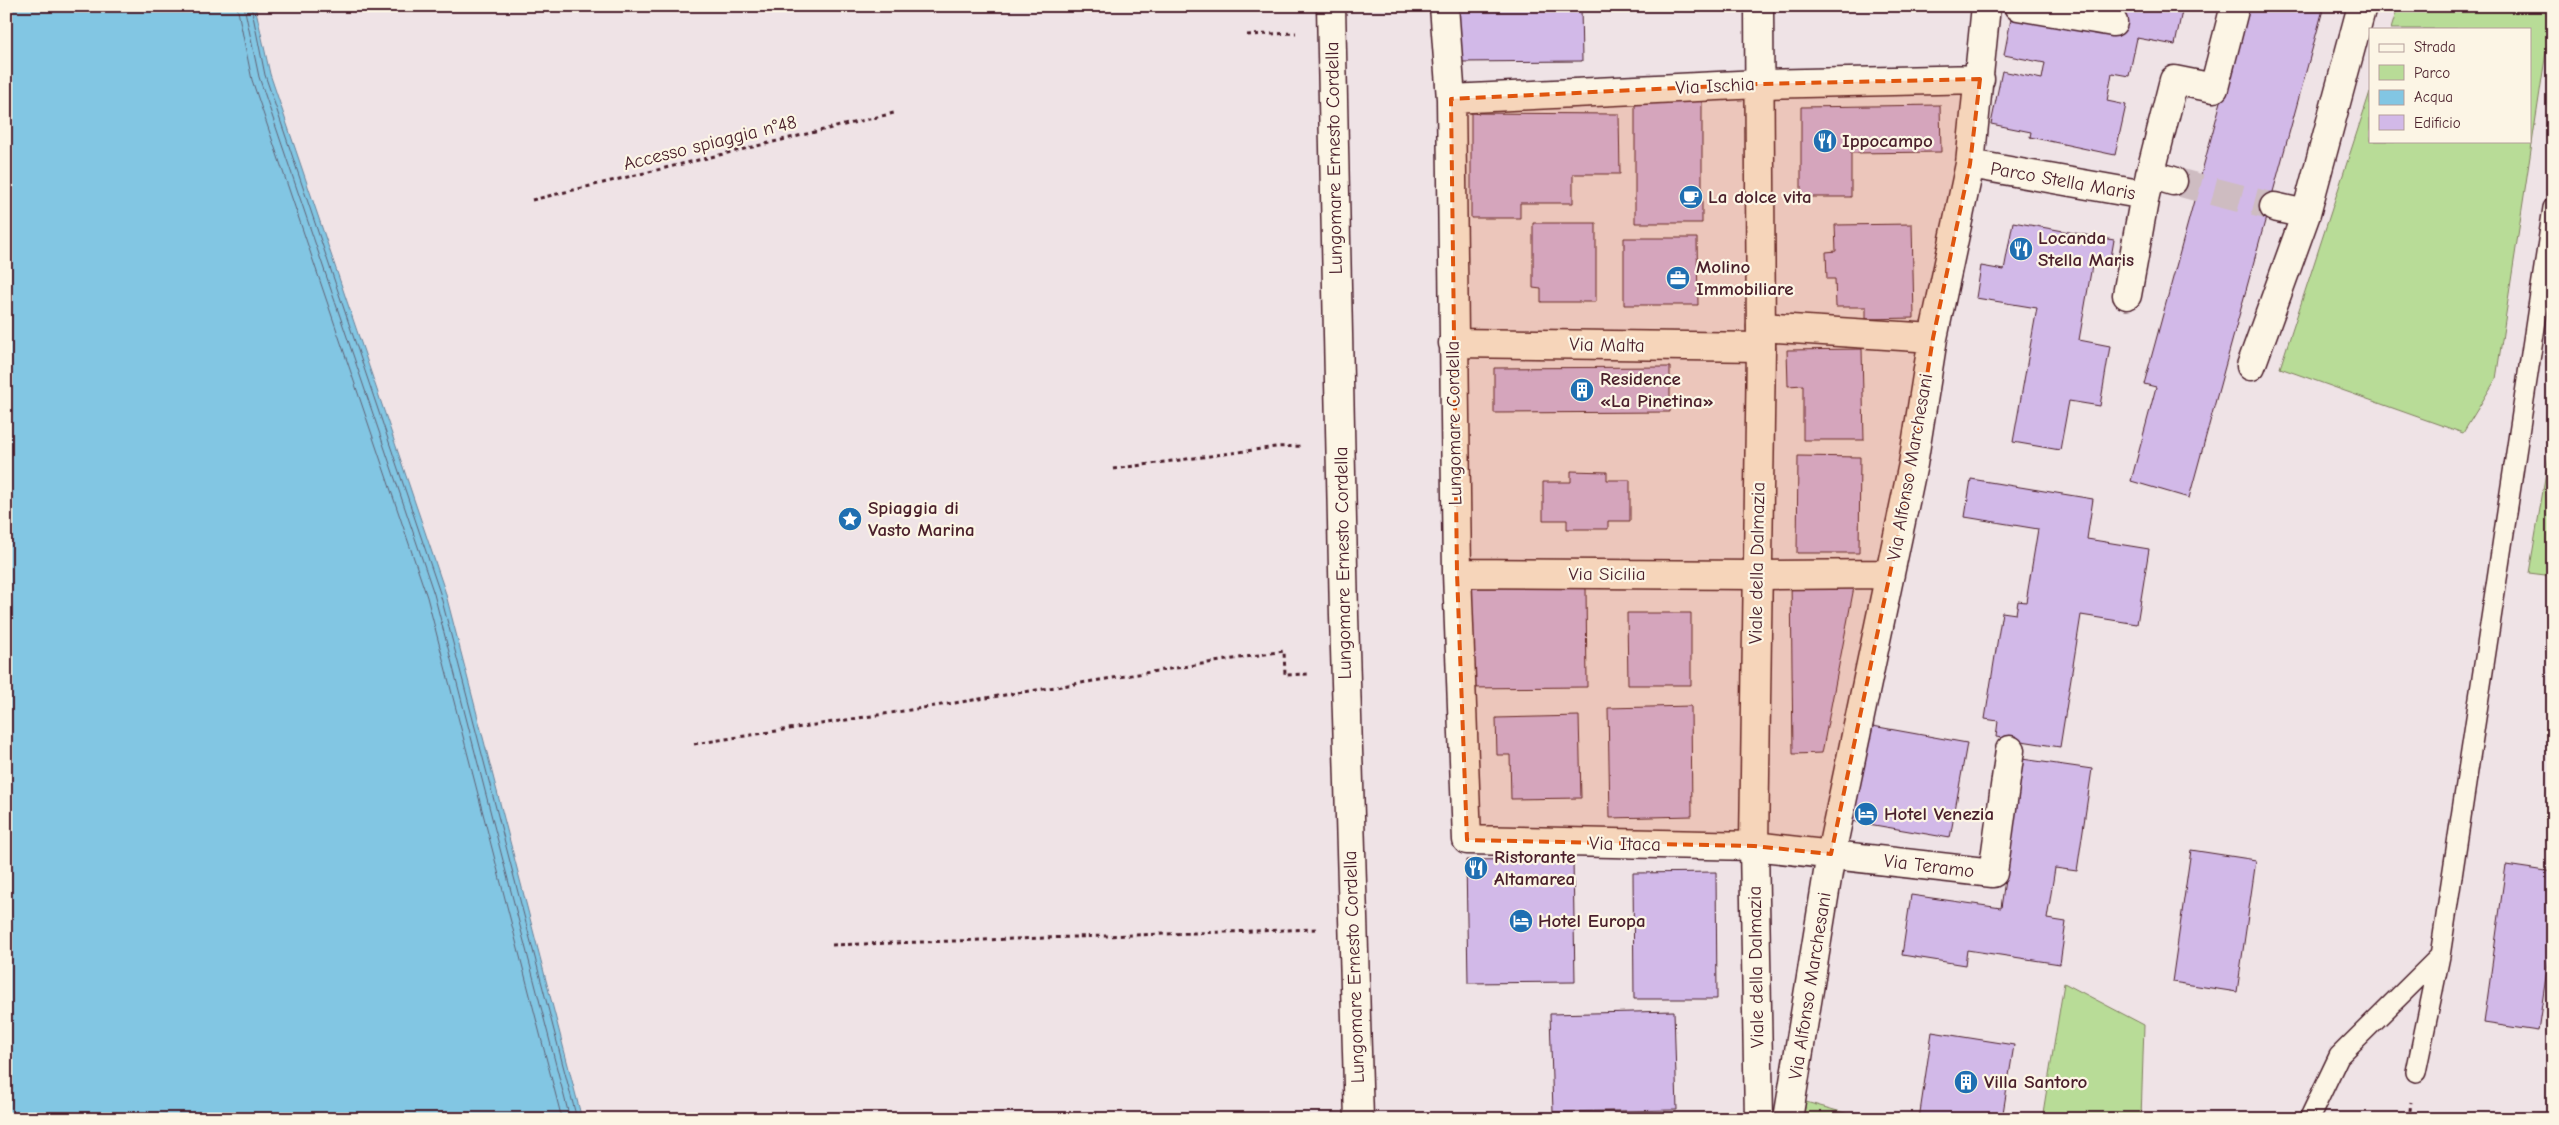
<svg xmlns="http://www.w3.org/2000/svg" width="2559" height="1125" font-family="'Comic Neue',sans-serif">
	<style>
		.green { fill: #b8dc97; stroke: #817e61 }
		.water { fill: #82c6e3; stroke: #6c8399 }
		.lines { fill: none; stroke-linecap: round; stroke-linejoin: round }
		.shore { stroke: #606275; stroke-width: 1 }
		.building { fill: #d2b9e8; stroke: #4a1f2b }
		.minor-tunnel { stroke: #cebcc1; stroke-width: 28; stroke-dasharray: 28 14; stroke-linecap: butt }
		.service-casing { stroke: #4a1f2b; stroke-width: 22 }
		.pedestrian-casing { stroke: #4a1f2b; stroke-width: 31 }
		.minor-casing { stroke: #4a1f2b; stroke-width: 31 }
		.tertiary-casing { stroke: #4a1f2b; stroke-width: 31 }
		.path { stroke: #4a1f2b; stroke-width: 3; stroke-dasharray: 4 4; stroke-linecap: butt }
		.service { stroke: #fcf5e5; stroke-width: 19 }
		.pedestrian { stroke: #fcf5e5; stroke-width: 28 }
		.minor { stroke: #fcf5e5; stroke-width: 28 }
		.tertiary { stroke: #fcf5e5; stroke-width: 28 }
		.marked { fill: #e0560e; fill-opacity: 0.2; stroke: #e0560e; stroke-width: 4; stroke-dasharray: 10 6; stroke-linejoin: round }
		.labels { text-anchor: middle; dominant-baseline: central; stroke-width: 4.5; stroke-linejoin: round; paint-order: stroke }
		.street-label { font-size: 19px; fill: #4a1f2b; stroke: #fcf5e5 }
		.poi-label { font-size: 19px; font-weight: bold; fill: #4a1f2b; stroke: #fcf5e5; text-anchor: start }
	</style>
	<rect width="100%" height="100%" fill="#efe3e6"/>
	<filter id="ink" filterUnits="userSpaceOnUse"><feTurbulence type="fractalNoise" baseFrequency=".02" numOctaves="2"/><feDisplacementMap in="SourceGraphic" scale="10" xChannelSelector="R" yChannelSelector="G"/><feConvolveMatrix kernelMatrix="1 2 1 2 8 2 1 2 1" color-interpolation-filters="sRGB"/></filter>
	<g filter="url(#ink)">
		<path class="green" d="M 2398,6 L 2553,6 L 2496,379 L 2463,433 L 2280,368 L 2370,92 L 2370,141 L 2530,141 L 2530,29 L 2391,29 Z
			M 2553,432 L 2553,576 L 2529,573 Z
			M 2064,983 L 2144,1025 L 2141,1119 L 2042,1119 Z
			M 1806,1102 L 1866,1119 L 1803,1119 Z"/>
		<path class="water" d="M 6,6 L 255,6 L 270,74 L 445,591 L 582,1119 L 6,1119 Z"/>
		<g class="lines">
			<path class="shore" d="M 237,6 L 252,80 L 427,597 L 562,1119
				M 244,6 L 259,77 L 434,594 L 570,1119
				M 251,6 L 265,75 L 440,593 L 577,1119"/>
		</g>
		<path class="building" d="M 1458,6 L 1581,6 L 1582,61 L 1458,62 Z
			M 2125,6 L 2183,6 L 2175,45 L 2137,38 L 2129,76 L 2112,73 L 2107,101 L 2126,105 L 2115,155 L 2030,137 L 2031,132 L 1991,124 L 2002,71 L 2042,79 L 2045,63 L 2004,55 L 2012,14 L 2119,36 Z
			M 2247,6 L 2324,6 L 2189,498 L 2131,481 L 2156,387 L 2144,384 Z
			M 1635,99 L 1702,99 L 1702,223 L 1635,223 Z
			M 1940,105 L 1941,152 L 1851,153 L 1851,197 L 1801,197 L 1801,107 Z
			M 1471,113 L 1619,114 L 1620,174 L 1573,174 L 1573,203 L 1520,203 L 1520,218 L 1471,218 Z
			M 2013,222 L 2114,240 L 2110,263 L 2093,260 L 2079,340 L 2110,346 L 2100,406 L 2069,401 L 2060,450 L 2013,442 L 2037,308 L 1976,298 L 1981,266 L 2004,270 Z
			M 1533,223 L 1596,223 L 1596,302 L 1541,302 L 1541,289 L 1533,288 Z
			M 1912,224 L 1914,318 L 1866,319 L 1866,307 L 1836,307 L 1835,279 L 1827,279 L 1826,252 L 1836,251 L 1835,225 Z
			M 1624,238 L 1697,238 L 1698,305 L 1624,305 Z
			M 1862,349 L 1864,440 L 1803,440 L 1803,385 L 1788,386 L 1787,350 Z
			M 1670,367 L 1670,412 L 1494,413 L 1494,368 Z
			M 1798,456 L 1860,457 L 1859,553 L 1797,553 Z
			M 1571,471 L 1607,472 L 1607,480 L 1630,480 L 1630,521 L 1608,521 L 1608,529 L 1567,529 L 1567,520 L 1543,520 L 1543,482 L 1571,482 Z
			M 1971,479 L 2093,499 L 2087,539 L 2149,549 L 2137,624 L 2081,615 L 2060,747 L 1996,737 L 1998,721 L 1985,719 L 2002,612 L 2016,614 L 2018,601 L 2026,602 L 2038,529 L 1965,517 Z
			M 1791,580 L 1855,582 L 1822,753 L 1793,754 Z
			M 1586,587 L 1587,687 L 1466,688 L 1464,588 Z
			M 1627,613 L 1691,613 L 1691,685 L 1628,685 Z
			M 1691,706 L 1692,816 L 1610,818 L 1608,708 Z
			M 1579,716 L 1581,798 L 1511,799 L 1510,755 L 1497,755 L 1496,718 Z
			M 1867,725 L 1967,743 L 1950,838 L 1851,821 Z
			M 2022,759 L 2092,769 L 2077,871 L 2055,868 L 2047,919 L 2066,922 L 2060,964 L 1967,950 L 1965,965 L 1902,955 L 1911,895 L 2001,908 Z
			M 2191,850 L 2256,860 L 2237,992 L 2172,982 Z
			M 1573,859 L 1575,982 L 1468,983 L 1466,860 Z
			M 2506,865 L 2553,872 L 2553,929 L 2538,1031 L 2484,1023 Z
			M 1716,872 L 1717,999 L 1634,999 L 1633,873 Z
			M 1674,1011 L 1677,1110 L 1553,1112 L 1550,1014 Z
			M 1932,1032 L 2014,1045 L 2002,1119 L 1919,1119 Z"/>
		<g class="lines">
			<path class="minor-tunnel" d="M 2173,181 L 2274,207"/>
			<g class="service-casing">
				<path id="service" d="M 2440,956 L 2553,208
					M 2309,1119 L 2339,1056 L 2440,956 L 2416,1072"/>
			</g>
			<g class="pedestrian-casing">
				<path id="pedestrian" d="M 1331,6 L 1344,615 L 1359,1119"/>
			</g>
			<g class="minor-casing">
				<path id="minor" d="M 1444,6 L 1451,99 L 1457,573 L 1467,840 L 1754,846 L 1993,873 L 2010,750
					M 2018,6 L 2113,22
					M 1451,99 L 1759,84 L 1980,79
					M 1970,164 L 2145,195 L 2127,295
					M 2150,174 L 2173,181
					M 2145,195 L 2174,80 L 2214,88 L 2235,6
					M 2274,207 L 2306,214
					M 1761,327 L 1933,338
					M 1453,343 L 1761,347
					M 2251,366 L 2306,214 L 2362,6
					M 1457,573 L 1757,575 L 1890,574
					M 1788,1119 L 1831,854 L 1913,464 L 1933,338 L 1970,164 L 1986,6"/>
			</g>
			<g class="tertiary-casing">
				<path id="tertiary" d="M 1759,6 L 1761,347 L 1754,846 L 1759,1119"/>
			</g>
			<path class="path" d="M 1247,35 L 1296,33
				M 532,200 L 894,113
				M 1113,469 L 1276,447 L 1303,446
				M 694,744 L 1284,651 L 1285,675 L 1308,674
				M 832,945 L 1316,929
				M 2409,1119 L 2411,1102"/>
			<use href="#service" class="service"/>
			<use href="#pedestrian" class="pedestrian"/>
			<use href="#minor" class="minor"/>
			<use href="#tertiary" class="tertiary"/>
		</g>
	</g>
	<path class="marked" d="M 1980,79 L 1970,164 L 1933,338 L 1913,464 L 1831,854 L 1754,846 L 1467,840 L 1457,573 L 1451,99 L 1759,84 Z"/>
	<defs>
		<g id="restaurant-disc" transform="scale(1.25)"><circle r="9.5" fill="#1f6fb2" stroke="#fcf5e5"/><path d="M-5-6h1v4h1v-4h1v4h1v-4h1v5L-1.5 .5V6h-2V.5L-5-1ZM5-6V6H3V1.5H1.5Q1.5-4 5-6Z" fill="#fff"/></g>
		<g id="cafe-disc" transform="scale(1.25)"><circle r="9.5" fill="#1f6fb2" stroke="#fcf5e5"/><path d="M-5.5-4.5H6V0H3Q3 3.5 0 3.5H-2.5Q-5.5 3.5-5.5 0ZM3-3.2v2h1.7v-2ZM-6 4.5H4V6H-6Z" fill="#fff"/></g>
		<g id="office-disc" transform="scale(1.25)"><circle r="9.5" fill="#1f6fb2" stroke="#fcf5e5"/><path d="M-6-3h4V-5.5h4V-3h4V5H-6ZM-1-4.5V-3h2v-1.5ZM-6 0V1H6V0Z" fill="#fff"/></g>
		<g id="building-disc" transform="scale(1.25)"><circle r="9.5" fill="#1f6fb2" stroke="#fcf5e5"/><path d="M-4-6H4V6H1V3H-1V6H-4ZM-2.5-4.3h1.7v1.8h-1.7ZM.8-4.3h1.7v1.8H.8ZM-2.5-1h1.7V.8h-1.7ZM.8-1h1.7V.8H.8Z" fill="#fff"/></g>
		<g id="sight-disc" transform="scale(1.25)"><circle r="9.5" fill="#1f6fb2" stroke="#fcf5e5"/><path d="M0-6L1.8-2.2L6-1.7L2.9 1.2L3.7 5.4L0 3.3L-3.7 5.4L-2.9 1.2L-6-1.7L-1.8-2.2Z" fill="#fff"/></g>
		<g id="hotel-disc" transform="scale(1.25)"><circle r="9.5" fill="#1f6fb2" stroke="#fcf5e5"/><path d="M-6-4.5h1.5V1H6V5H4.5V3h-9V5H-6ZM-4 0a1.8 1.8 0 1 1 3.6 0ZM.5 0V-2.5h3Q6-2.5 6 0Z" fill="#fff"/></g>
	</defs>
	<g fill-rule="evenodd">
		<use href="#restaurant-disc" x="1825" y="141"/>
		<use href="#cafe-disc" x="1691" y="197"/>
		<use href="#restaurant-disc" x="2021" y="249"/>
		<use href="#office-disc" x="1678" y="278"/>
		<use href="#building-disc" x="1582" y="390"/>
		<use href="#sight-disc" x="850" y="519"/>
		<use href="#hotel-disc" x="1866" y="814"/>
		<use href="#restaurant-disc" x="1476" y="868"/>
		<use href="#hotel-disc" x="1521" y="921"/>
		<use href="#building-disc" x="1966" y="1082"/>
	</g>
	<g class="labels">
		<g class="street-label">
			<text transform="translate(1715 86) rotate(-3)">Via Ischia</text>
			<text transform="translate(710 143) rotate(-14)">Accesso spiaggia n°48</text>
			<text transform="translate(1334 158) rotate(-91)">Lungomare Ernesto Cordella</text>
			<text transform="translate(2063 181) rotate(10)">Parco Stella Maris</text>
			<text transform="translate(1607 345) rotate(1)">Via Malta</text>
			<text transform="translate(1454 423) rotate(-91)">Lungomare Cordella</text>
			<text transform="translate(1910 467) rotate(-80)">Via Alfonso Marchesani</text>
			<text transform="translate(1343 563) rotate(-91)">Lungomare Ernesto Cordella</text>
			<text transform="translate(1757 563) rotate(-89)">Viale della Dalmazia</text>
			<text x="1607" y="574">Via Sicilia</text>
			<text transform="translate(1625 844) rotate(1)">Via Itaca</text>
			<text transform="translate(1929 866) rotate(7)">Via Teramo</text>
			<text transform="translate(1354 967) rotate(-92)">Lungomare Ernesto Cordella</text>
			<text transform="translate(1756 967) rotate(-91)">Viale della Dalmazia</text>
			<text transform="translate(1810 986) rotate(-81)">Via Alfonso Marchesani</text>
		</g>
		<g class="poi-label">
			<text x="1842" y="141">Ippocampo</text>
			<text x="1708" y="197">La dolce vita</text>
			<text x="2038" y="238">Locanda<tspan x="2038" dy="22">Stella Maris</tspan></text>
			<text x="1696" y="267">Molino<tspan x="1696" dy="22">Immobiliare</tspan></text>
			<text x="1600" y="379">Residence<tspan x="1600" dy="22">«La Pinetina»</tspan></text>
			<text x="868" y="508">Spiaggia di<tspan x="868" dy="22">Vasto Marina</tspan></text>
			<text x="1884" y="814">Hotel Venezia</text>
			<text x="1494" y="857">Ristorante<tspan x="1494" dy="22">Altamarea</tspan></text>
			<text x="1538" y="921">Hotel Europa</text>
			<text x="1984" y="1082">Villa Santoro</text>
		</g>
	</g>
	<rect width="2559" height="1125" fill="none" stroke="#fcf5e5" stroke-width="25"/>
	<rect x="12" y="12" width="2534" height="1100" fill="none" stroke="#4a1f2b" stroke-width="2" filter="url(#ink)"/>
	<rect x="2369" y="28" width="162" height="115" fill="#fcf5e5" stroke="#b59f9b"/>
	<rect x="2379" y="44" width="25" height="8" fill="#fcf5e5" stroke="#b59f9b"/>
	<text x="2414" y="52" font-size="15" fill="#4a1f2b">Strada</text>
	<rect x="2379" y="65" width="25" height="15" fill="#b8dc97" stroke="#b59f9b"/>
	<text x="2414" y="78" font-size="15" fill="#4a1f2b">Parco</text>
	<rect x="2379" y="90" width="25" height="15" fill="#82c6e3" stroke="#b59f9b"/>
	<text x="2414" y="102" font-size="15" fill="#4a1f2b">Acqua</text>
	<rect x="2379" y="115" width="25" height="15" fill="#d2b9e8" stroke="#b59f9b"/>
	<text x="2414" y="128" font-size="15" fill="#4a1f2b">Edificio</text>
</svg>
